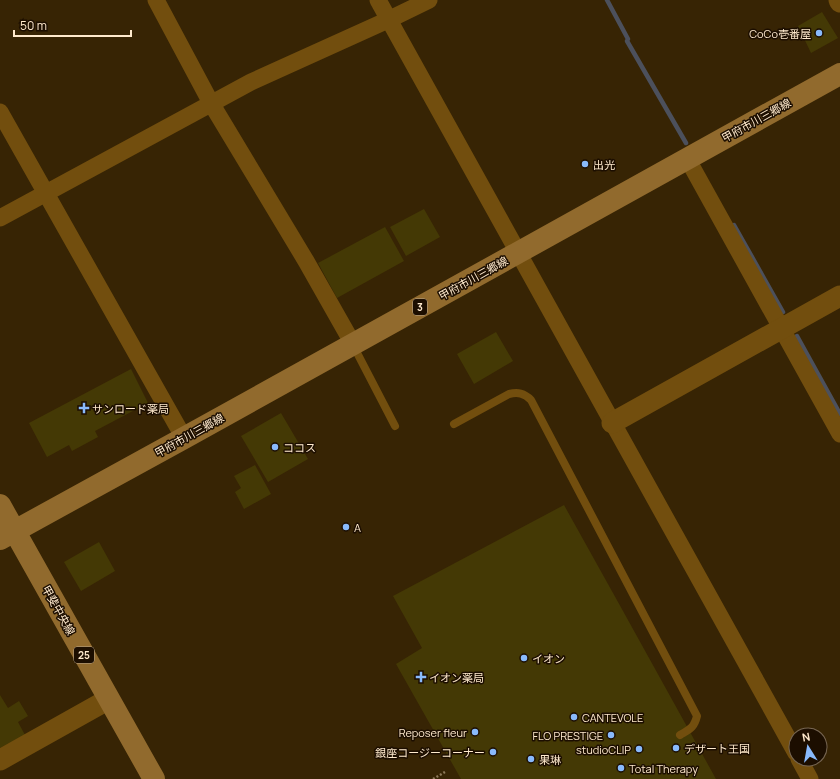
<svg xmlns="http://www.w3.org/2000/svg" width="840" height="779" font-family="Manrope,'Noto Sans JP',sans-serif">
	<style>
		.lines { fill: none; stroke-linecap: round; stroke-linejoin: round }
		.stream { stroke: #4c505c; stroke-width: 4.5 }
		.building { fill: #443905 }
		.path { stroke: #8d795a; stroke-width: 2.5; stroke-dasharray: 2 2; stroke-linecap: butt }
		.service { stroke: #724e0e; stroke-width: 8 }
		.minor { stroke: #724e0e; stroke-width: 17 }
		.tertiary { stroke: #724e0e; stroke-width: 21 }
		.primary { stroke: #916a2d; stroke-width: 22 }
		.poi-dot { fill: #89bafc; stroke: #1c0e00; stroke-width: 1.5 }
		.labels { text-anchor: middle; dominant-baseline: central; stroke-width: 3; stroke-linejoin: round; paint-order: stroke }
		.shield { fill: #1c0e00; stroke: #bba890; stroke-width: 1 }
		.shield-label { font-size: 10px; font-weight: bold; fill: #ffeacd }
		.poi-label { font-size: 11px; fill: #ffeacd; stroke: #1c0e00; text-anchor: start }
		.street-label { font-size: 11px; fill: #ffeacd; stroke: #1c0e00 }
	</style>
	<rect width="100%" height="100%" fill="#372404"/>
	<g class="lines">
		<path class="stream" d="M 607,0 L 628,39 L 627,41 L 686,143
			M 734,225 L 783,312
			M 797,336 L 840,414"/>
	</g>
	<path class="building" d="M 822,12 L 838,38 L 811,53 L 798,26 Z
		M 424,209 L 440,237 L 406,256 L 390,227 Z
		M 385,227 L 404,261 L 337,298 L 318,263 Z
		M 496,332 L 513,361 L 474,384 L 457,354 Z
		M 131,369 L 148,403 L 95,431 L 98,437 L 72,451 L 69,445 L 47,457 L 29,423 Z
		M 281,413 L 308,459 L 268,482 L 241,436 Z
		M 255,465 L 271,494 L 244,509 L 235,492 L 241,488 L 234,476 Z
		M 564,505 L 618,602 L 716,779 L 461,779 L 396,664 L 422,648 L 393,596 Z
		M 99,542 L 115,571 L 81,591 L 64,562 Z
		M 0,695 L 8,708 L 19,701 L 28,716 L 18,722 L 25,735 L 0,748 Z"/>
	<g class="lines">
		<path class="path" d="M 433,779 L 445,772"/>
		<path class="service" d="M 353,345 L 395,426
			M 454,424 L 509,394 C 518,392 524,393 531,400 L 697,716 C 694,728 690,729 680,735"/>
		<path class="minor" d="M 156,0 L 211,103 L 306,261 L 353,344
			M 378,0 L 796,753
			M 0,112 L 184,438
			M 687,158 L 840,434
			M 0,218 L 251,82 L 388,20 L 429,0
			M 799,759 L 810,779"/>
		<path class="tertiary" d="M 839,0 L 840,2
			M 612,423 L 840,296
			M 0,760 L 109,699"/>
		<path class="primary" d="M 0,505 L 154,779
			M 0,539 L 184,438 L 840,74"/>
	</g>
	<g class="poi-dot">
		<circle cx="819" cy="33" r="4"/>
		<circle cx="585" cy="164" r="4"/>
		<path d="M82 402h4v4h4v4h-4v4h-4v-4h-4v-4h4z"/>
		<circle cx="275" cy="447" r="4"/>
		<circle cx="346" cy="527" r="4"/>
		<circle cx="524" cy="658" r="4"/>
		<path d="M419 671h4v4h4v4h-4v4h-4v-4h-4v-4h4z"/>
		<circle cx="574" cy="717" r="4"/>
		<circle cx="475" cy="732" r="4"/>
		<circle cx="611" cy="735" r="4"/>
		<circle cx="676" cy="748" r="4"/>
		<circle cx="639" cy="749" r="4"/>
		<circle cx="493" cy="752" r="4"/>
		<circle cx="531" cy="759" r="4"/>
		<circle cx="621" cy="768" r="4"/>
	</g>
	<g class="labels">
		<g class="shield">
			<rect x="413" y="299" width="14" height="16" rx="3"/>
			<rect x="74" y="647" width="20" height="16" rx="3"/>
		</g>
		<g class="shield-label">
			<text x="420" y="307">3</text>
			<text x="84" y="655">25</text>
		</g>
		<g class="poi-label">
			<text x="811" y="33" text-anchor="end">CoCo壱番屋</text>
			<text x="593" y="164">出光</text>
			<text x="92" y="408">サンロード薬局</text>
			<text x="283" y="447">ココス</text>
			<text x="354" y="527">A</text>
			<text x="532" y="658">イオン</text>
			<text x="429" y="677">イオン薬局</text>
			<text x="582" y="717">CANTEVOLE</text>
			<text x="467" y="732" text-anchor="end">Reposer fleur</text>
			<text x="603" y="735" text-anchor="end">FLO PRESTIGE</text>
			<text x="684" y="748">デザート王国</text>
			<text x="631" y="749" text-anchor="end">studioCLIP</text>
			<text x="485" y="752" text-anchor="end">銀座コージーコーナー</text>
			<text x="539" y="759">果琳</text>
			<text x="629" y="768">Total Therapy</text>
		</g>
		<g class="street-label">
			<text transform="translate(756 120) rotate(-29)">甲府市川三郷線</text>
			<text transform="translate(473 278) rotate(-29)">甲府市川三郷線</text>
			<text transform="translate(189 435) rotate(-29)">甲府市川三郷線</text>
			<text transform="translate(59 610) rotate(61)">甲斐中央線</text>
		</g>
	</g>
	<g transform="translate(808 747) rotate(349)"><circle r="19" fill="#1c0e00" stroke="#776652"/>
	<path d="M0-3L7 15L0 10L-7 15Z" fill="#89bafc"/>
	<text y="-6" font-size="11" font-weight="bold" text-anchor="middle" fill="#ffeacd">N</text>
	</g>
	<path d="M14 30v6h117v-6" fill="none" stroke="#ffeacd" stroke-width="2"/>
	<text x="20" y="30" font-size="12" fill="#ffeacd" stroke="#1c0e00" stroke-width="3" paint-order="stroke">50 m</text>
</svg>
